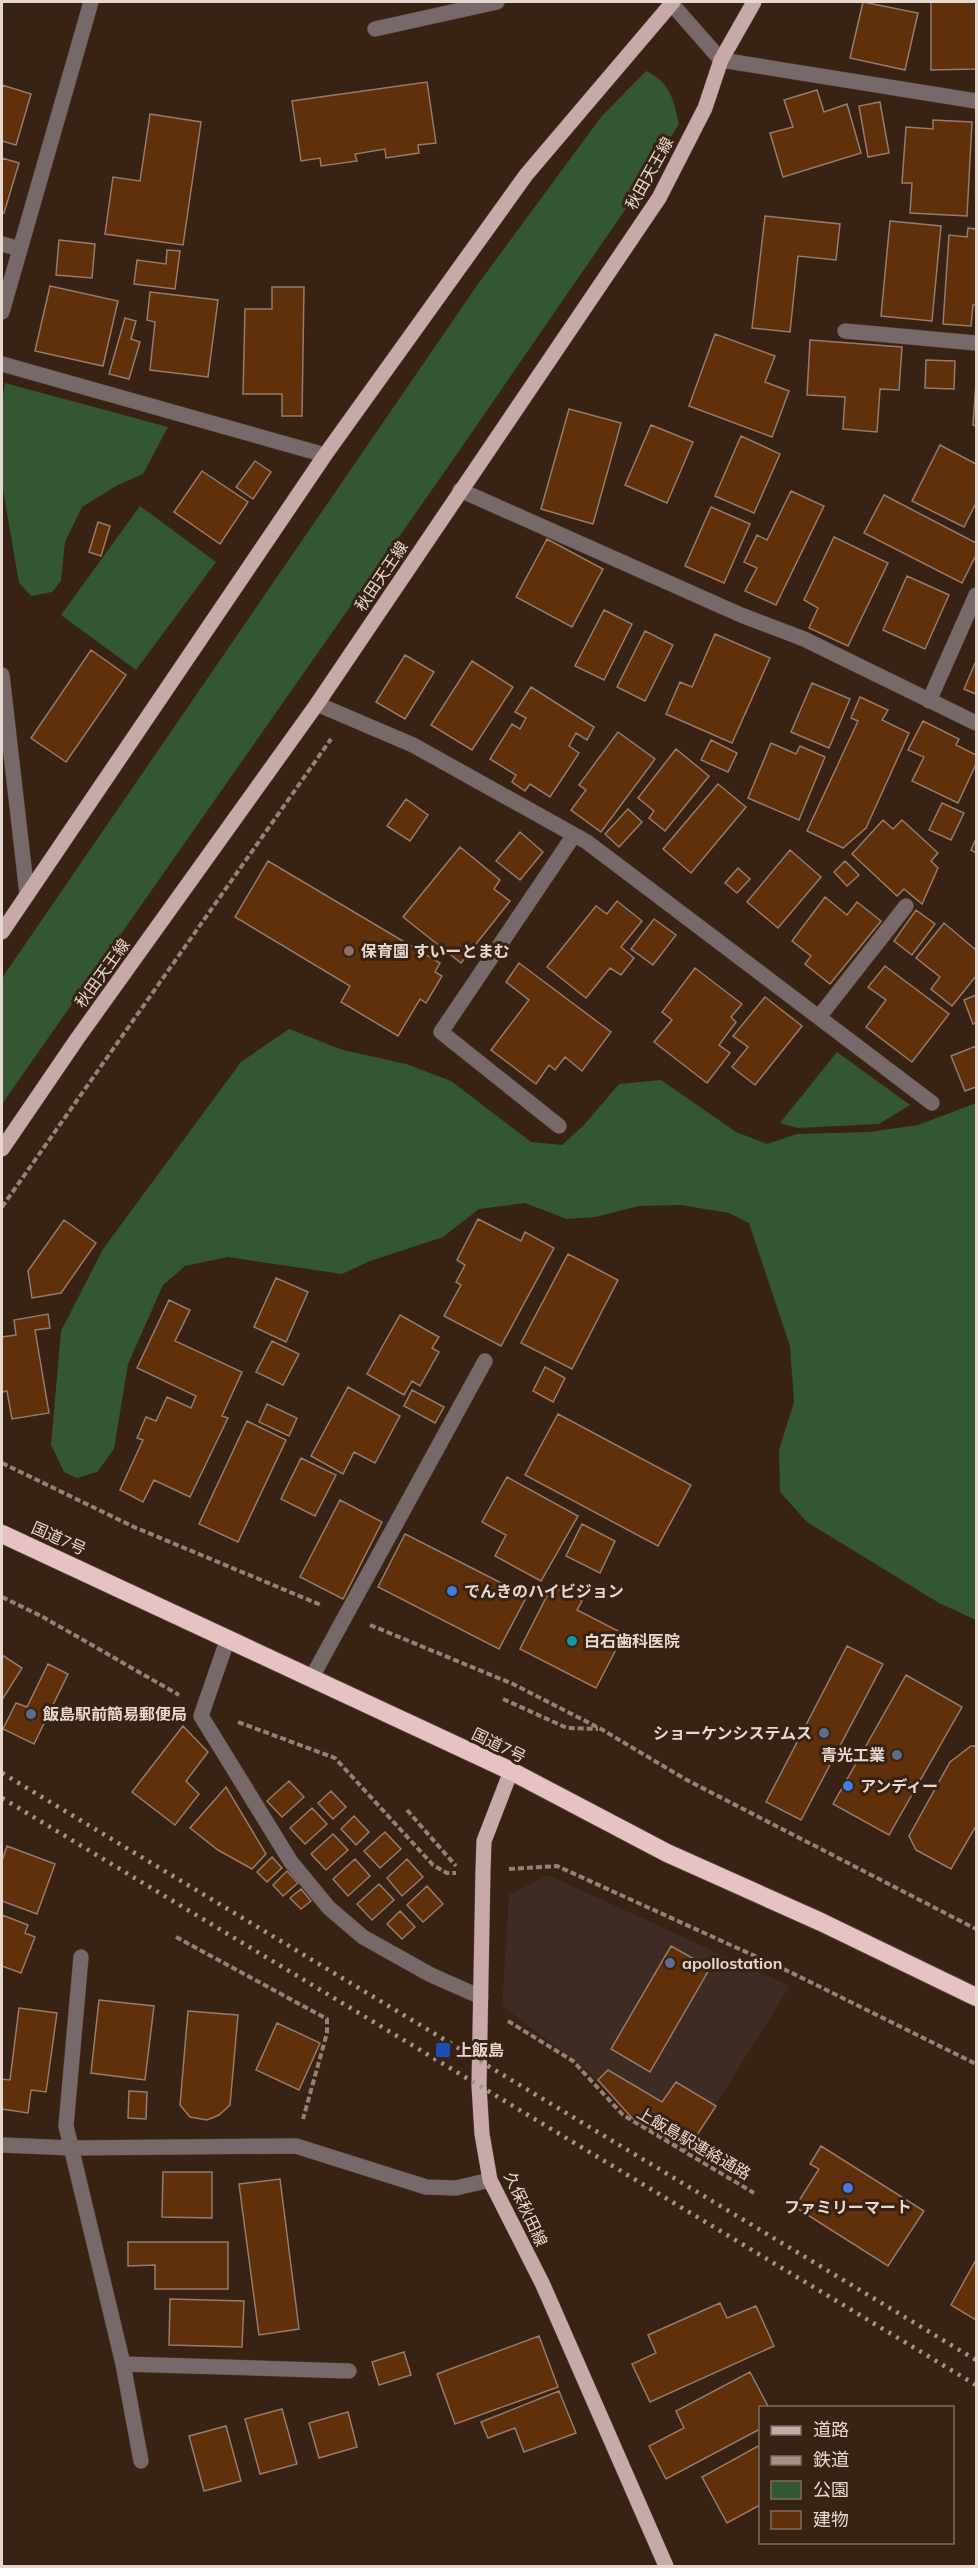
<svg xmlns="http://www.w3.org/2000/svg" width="978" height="2568" font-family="Mulish,'Noto Sans JP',sans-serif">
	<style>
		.commercial { fill: #3d2b24 }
		.green { fill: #335732 }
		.building { fill: #5f300a; stroke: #967b6b; stroke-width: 1.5 }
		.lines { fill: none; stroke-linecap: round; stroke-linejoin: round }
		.minor-casing { stroke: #543f32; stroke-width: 16 }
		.major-casing { stroke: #543f32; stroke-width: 16 }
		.highway-casing { stroke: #543f32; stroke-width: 20 }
		.path { stroke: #938175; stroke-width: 4; stroke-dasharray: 6 3; stroke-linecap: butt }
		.minor { stroke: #776969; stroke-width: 15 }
		.major { stroke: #c7a9aa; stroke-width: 15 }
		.highway { stroke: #e6c2c4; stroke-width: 18 }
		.rail { stroke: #a49287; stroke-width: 4.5; stroke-dasharray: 3 6; stroke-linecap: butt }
		.education-dot { fill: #8d6e63; stroke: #382214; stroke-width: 2 }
		.shop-dot { fill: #3f7fe0; stroke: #382214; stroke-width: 2 }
		.culture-dot { fill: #0f9aa8; stroke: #382214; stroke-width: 2 }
		.service-dot { fill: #5c6f8a; stroke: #382214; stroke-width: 2 }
		.transit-dot { fill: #1a4fb4; stroke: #382214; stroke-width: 2 }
		.labels { text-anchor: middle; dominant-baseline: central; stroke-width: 6; stroke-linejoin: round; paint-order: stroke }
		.street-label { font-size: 16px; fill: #e7d8cf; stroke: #382214 }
		.poi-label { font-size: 16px; font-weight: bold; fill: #e7d8cf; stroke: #382214; text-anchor: start }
	</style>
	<rect width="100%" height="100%" fill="#382214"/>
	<path class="commercial" d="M 548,1875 L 790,1986 L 687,2150 L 632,2118 L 586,2069 L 502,2006 L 509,1895 Z"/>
	<path class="green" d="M 646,71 C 671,83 673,99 679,124 L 625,210 L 450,464 L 2,1104 L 2,978 L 478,284 L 601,117 Z
		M 5,383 L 168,427 L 143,474 L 118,485 L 82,507 L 65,542 L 61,581 L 52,592 L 31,596 L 19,583 L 2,484 L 2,401 Z
		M 140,506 L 216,562 L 136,670 L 61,615 Z
		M 289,1029 L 343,1050 L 406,1064 L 451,1081 L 531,1142 L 562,1145 L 583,1126 L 619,1084 L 661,1080 L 736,1132 L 767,1144 L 797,1134 L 869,1132 L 918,1125 L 976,1103 L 976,1620 L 939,1603 L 807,1522 L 780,1492 L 779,1450 L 794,1402 L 790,1346 L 749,1223 L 729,1213 L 681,1205 L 639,1206 L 595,1217 L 567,1219 L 525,1203 L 479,1209 L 443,1237 L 370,1261 L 342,1274 L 228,1257 L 185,1266 L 163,1285 L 128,1364 L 114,1449 L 97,1472 L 77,1478 L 64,1472 L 51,1445 L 61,1331 L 103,1249 L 241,1062 Z
		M 837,1052 L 910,1105 L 879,1124 L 798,1128 L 780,1123 Z"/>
	<path class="building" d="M 863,2 L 918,13 L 905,70 L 850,58 Z
		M 931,2 L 976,2 L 976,69 L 931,70 Z
		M 427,82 L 436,143 L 418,145 L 419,153 L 386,158 L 385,149 L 355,154 L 357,161 L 321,166 L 320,158 L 301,161 L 292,101 Z
		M 2,85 L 31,94 L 16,145 L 2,141 Z
		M 817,90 L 824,112 L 847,104 L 861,153 L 783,177 L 770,133 L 793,127 L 784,100 Z
		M 880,102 L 889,153 L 868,157 L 859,106 Z
		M 150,114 L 201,122 L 183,245 L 105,234 L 113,177 L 140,181 Z
		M 933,120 L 972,122 L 967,216 L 910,213 L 912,183 L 902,183 L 906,127 L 933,129 Z
		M 2,158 L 19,163 L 4,213 L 2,213 Z
		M 765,216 L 840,224 L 836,260 L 798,256 L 790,332 L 752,328 Z
		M 890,221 L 941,226 L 932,321 L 881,316 Z
		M 968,228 L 976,229 L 976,305 L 973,305 L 971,326 L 943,324 L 949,235 L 967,237 Z
		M 59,240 L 95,244 L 92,278 L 56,275 Z
		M 167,250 L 180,251 L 175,289 L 134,284 L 137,260 L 166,264 Z
		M 50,286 L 118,301 L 103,366 L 35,351 Z
		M 272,287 L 304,287 L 302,416 L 282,416 L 282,394 L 243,394 L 245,309 L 272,309 Z
		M 150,292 L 218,300 L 208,377 L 150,370 L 155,322 L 147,320 Z
		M 125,318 L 136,321 L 131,339 L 140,342 L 129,379 L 109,374 Z
		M 715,334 L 775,356 L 765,382 L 789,391 L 772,437 L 689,406 Z
		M 810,340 L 902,347 L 899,390 L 880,389 L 877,432 L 843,429 L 845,397 L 807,395 Z
		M 926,360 L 955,361 L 954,389 L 925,388 Z
		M 976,383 L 976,426 L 973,425 Z
		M 569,409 L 621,423 L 593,524 L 541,509 Z
		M 651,425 L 693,442 L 667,503 L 625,485 Z
		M 741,436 L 780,454 L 754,513 L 715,496 Z
		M 940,445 L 976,464 L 976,503 L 964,527 L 912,501 Z
		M 255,461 L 271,472 L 253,499 L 236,487 Z
		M 202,471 L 248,502 L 220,544 L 174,512 Z
		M 791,491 L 824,506 L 776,605 L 745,591 L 757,568 L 744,562 L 757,535 L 767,540 Z
		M 884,495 L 976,543 L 976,555 L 962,583 L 864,533 Z
		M 711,507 L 750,524 L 724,583 L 685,566 Z
		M 98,522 L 110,526 L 101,556 L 89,552 Z
		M 834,537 L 888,563 L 848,646 L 809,628 L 818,608 L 804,600 Z
		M 547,539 L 603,569 L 572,627 L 516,597 Z
		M 907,576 L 949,595 L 925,649 L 883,630 Z
		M 604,610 L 632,624 L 604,680 L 575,666 Z
		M 645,631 L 673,645 L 645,701 L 617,687 Z
		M 715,634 L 770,658 L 732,743 L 666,714 L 680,682 L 692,687 Z
		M 91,650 L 126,675 L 66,762 L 31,738 Z
		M 405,655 L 434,672 L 405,719 L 376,702 Z
		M 472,661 L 513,687 L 472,750 L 431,725 Z
		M 976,661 L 976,694 L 964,689 Z
		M 812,683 L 850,699 L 829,748 L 791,732 Z
		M 531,687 L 594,727 L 587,740 L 576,733 L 569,746 L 579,753 L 550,797 L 530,784 L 525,791 L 512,782 L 516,775 L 490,759 L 512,724 L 520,729 L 526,718 L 515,712 Z
		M 860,697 L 888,710 L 882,720 L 909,733 L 866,828 L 843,848 L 807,831 L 858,721 L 851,718 Z
		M 923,721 L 959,739 L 956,745 L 976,755 L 976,764 L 958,803 L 912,781 L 924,757 L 908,750 Z
		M 618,732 L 655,759 L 601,832 L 571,810 L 586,790 L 579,785 Z
		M 711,740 L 737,753 L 728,772 L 701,760 Z
		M 771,743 L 796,754 L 800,746 L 825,757 L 799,820 L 748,798 Z
		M 676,749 L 709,776 L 665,831 L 649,818 L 654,811 L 638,798 Z
		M 718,784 L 746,807 L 691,873 L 663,849 Z
		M 406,799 L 428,815 L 410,841 L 387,826 Z
		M 942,803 L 964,813 L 951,840 L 929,830 Z
		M 628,809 L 642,822 L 619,847 L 605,834 Z
		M 883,820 L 893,829 L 902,820 L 938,853 L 931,861 L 938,868 L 922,904 L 904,889 L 897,896 L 852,854 Z
		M 520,832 L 543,852 L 520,880 L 496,861 Z
		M 976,839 L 976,853 L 971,850 Z
		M 460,847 L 500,880 L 494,889 L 510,901 L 461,963 L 403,917 Z
		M 790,850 L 821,877 L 778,928 L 747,902 Z
		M 268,861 L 440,963 L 435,972 L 442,976 L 426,1003 L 420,999 L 398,1036 L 341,1002 L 350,986 L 235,917 Z
		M 845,861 L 859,875 L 847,886 L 834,872 Z
		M 738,868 L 750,879 L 737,893 L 725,883 Z
		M 825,897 L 847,915 L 857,902 L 881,921 L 830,984 L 805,964 L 811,956 L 792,941 Z
		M 617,901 L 642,921 L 621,947 L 634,958 L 621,975 L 610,968 L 586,998 L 547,967 L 596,906 L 607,914 Z
		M 916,910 L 935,924 L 912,955 L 894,941 Z
		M 654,919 L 676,935 L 653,965 L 631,949 Z
		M 944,923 L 976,950 L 976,976 L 952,1006 L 931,989 L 940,977 L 916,958 Z
		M 519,963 L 611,1032 L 582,1071 L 565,1057 L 555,1070 L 549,1065 L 536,1084 L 491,1050 L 529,1000 L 506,982 Z
		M 885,966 L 949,1014 L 912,1062 L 866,1027 L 886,1000 L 868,987 Z
		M 695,968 L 742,1004 L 731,1017 L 736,1022 L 719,1045 L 730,1053 L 707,1083 L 654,1042 L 672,1020 L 662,1012 Z
		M 976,995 L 976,1023 L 973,1024 L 964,1000 Z
		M 765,997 L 802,1026 L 755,1085 L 732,1067 L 748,1047 L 733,1036 Z
		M 976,1046 L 976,1087 L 965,1091 L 951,1056 Z
		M 478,1219 L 521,1241 L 525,1232 L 554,1248 L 501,1346 L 444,1316 L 461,1285 L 456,1282 L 465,1265 L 457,1260 Z
		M 64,1220 L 96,1243 L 61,1293 L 32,1298 L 28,1271 Z
		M 568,1254 L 618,1280 L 572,1369 L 521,1343 Z
		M 276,1278 L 308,1292 L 286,1342 L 254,1327 Z
		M 169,1300 L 190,1310 L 175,1341 L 242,1372 L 222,1416 L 228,1418 L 190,1497 L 154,1480 L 143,1502 L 120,1490 L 143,1440 L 137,1438 L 146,1417 L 156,1421 L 167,1397 L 191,1408 L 196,1396 L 137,1368 Z
		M 48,1314 L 50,1328 L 35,1330 L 49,1413 L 12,1419 L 7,1391 L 2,1392 L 2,1337 L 16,1335 L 14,1320 Z
		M 400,1315 L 439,1337 L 432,1348 L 439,1352 L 420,1386 L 412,1381 L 404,1395 L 367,1374 Z
		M 272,1341 L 299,1354 L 283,1385 L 256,1372 Z
		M 545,1367 L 565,1378 L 553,1402 L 533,1391 Z
		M 348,1387 L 400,1416 L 375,1463 L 354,1452 L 343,1474 L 311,1456 Z
		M 412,1390 L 444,1407 L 435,1423 L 404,1406 Z
		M 267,1404 L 297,1418 L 289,1436 L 259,1422 Z
		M 558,1414 L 691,1485 L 658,1546 L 525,1475 Z
		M 247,1421 L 286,1440 L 238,1542 L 199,1524 Z
		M 301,1458 L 336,1475 L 315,1516 L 281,1499 Z
		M 507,1477 L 578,1516 L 541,1581 L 495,1556 L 506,1535 L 482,1522 Z
		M 340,1500 L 382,1522 L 343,1599 L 300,1577 Z
		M 582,1524 L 615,1541 L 600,1573 L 566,1556 Z
		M 405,1534 L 527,1596 L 499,1649 L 378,1587 Z
		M 552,1586 L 582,1601 L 577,1610 L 624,1634 L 596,1688 L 520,1649 Z
		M 847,1646 L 883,1664 L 801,1820 L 766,1802 Z
		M 2,1655 L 22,1668 L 2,1700 Z
		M 48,1664 L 68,1674 L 34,1744 L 3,1729 L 16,1703 L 27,1707 Z
		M 906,1675 L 962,1707 L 889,1835 L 833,1804 Z
		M 183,1726 L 208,1752 L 186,1781 L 199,1794 L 175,1825 L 132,1792 Z
		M 971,1746 L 976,1746 L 976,1826 L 951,1869 L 916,1850 L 909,1836 L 950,1762 Z
		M 289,1781 L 304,1797 L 282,1817 L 267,1801 Z
		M 226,1787 L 266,1854 L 252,1869 L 218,1850 L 190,1828 Z
		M 331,1791 L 346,1807 L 333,1819 L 318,1803 Z
		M 312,1808 L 327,1824 L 305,1844 L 290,1828 Z
		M 354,1816 L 369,1832 L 356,1845 L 341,1829 Z
		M 385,1832 L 401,1849 L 380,1868 L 364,1851 Z
		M 333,1834 L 348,1850 L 326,1870 L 311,1854 Z
		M 7,1846 L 55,1864 L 37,1914 L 2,1901 L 2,1861 Z
		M 272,1857 L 282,1868 L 267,1882 L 257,1872 Z
		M 355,1859 L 370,1876 L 348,1896 L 333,1879 Z
		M 407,1859 L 423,1877 L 402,1896 L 387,1878 Z
		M 287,1871 L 298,1883 L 283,1896 L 273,1885 Z
		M 379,1884 L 394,1900 L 372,1920 L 357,1904 Z
		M 427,1886 L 443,1904 L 423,1922 L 407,1905 Z
		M 301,1889 L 311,1901 L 301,1909 L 290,1898 Z
		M 400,1911 L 415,1927 L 402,1939 L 387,1924 Z
		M 2,1915 L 28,1925 L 25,1933 L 35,1937 L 21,1973 L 2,1966 Z
		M 671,1946 L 710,1968 L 650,2072 L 611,2049 Z
		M 99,2000 L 154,2006 L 145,2080 L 91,2073 Z
		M 19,2008 L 57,2013 L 46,2092 L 31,2090 L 28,2113 L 2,2109 L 2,2079 L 10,2080 Z
		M 188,2011 L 238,2015 L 230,2105 L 219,2115 L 207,2120 L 190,2117 L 180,2105 Z
		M 277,2023 L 320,2043 L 299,2090 L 256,2070 Z
		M 608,2070 L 662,2102 L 676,2082 L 716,2106 L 687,2150 L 632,2118 L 598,2080 Z
		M 129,2091 L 147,2092 L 146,2119 L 128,2118 Z
		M 821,2146 L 924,2211 L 888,2266 L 795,2207 L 819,2169 L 810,2164 Z
		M 163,2172 L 212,2172 L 212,2218 L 162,2217 Z
		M 280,2179 L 299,2329 L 259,2335 L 239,2184 Z
		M 128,2242 L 228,2242 L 228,2289 L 155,2289 L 155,2265 L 128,2266 Z
		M 976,2260 L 976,2320 L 951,2305 Z
		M 170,2299 L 244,2301 L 242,2347 L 169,2345 Z
		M 720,2303 L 727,2318 L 756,2306 L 774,2346 L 650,2402 L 632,2364 L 656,2353 L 648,2335 Z
		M 539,2336 L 558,2387 L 455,2424 L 437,2374 Z
		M 404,2352 L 411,2375 L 379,2385 L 372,2362 Z
		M 750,2372 L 769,2408 L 760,2408 L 760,2429 L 666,2479 L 649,2446 L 684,2428 L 676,2411 Z
		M 559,2391 L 576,2433 L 524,2452 L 515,2428 L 488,2438 L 481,2422 Z
		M 282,2409 L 297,2464 L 260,2474 L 245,2419 Z
		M 348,2412 L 357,2447 L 319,2458 L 309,2423 Z
		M 226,2426 L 241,2481 L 204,2491 L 189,2436 Z
		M 760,2445 L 760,2505 L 727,2523 L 702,2477 Z"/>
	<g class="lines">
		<g class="minor-casing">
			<path id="minor" d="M 671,3 L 721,60 L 976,101
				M 375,29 L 497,2
				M 2,244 L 20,249
				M 2,312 L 91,2
				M 845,331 L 976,343
				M 2,364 L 325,455
				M 460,490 L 741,615 L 804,639 L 976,723
				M 2,675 L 27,894
				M 929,701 L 976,595
				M 317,704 L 413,745 L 587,842 L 932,1103
				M 819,1017 L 906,906
				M 559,1126 L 441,1032 L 574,835
				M 228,1638 L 201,1716 L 291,1862 L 329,1908 L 363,1937 L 431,1975 L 481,1997
				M 312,1677 L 485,1361
				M 81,1957 L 66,2126 L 123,2364 L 141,2461
				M 2,2145 L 72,2148 L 296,2146 L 426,2187 L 456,2188 L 490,2180
				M 123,2364 L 349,2371"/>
		</g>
		<g class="major-casing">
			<path id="major" d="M 2,932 L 325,455 L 526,175 L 673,2
				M 2,1149 L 77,1039 L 317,704 L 659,198 L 705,108 L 721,60 L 754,2
				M 511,1771 L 484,1841 L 483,1870 L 479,2086 L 482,2134 L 490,2180 L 543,2285 L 666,2566"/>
		</g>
		<g class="highway-casing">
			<path id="highway" d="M 2,1534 L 511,1771 L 667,1853 L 821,1922 L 976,1997"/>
		</g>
		<path class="path" d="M 2,1207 L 331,739
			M 2,1463 L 134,1527 L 321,1605
			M 2,1597 L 43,1617 L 179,1695
			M 370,1625 L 513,1684 L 601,1729 L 685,1779 L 976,1929
			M 503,1699 L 567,1728 L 598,1729
			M 238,1722 L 335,1758 L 433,1865 L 447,1873 L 456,1873
			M 407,1810 L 456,1866
			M 509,1869 L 557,1866 L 790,1972 L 976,2064
			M 176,1937 L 327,2019 L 327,2033 L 303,2119
			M 508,2021 L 573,2061 L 623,2115 L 754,2193"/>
		<use href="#minor" class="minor"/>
		<use href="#major" class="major"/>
		<use href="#highway" class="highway"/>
		<path class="rail" d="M 2,1773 L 976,2360
			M 2,1798 L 976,2385"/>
	</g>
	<circle class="education-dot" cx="349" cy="951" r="6"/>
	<g class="shop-dot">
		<circle cx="452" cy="1591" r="6"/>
		<circle cx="848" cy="1786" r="6"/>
		<circle cx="848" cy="2188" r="6"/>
	</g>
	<circle class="culture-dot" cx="572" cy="1641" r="6"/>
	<g class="service-dot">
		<circle cx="31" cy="1714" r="6"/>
		<circle cx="824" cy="1733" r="6"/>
		<circle cx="897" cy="1755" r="6"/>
		<circle cx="670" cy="1963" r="6"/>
	</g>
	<rect class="transit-dot" x="435" y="2042" width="16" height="16" rx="3"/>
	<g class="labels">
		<g class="street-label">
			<text transform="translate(649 173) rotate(-61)">秋田天王線</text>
			<text transform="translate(381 576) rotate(-56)">秋田天王線</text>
			<text transform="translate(102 973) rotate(-54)">秋田天王線</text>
			<text transform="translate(59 1538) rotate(24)">国道7号</text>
			<text transform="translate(499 1745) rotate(26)">国道7号</text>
			<text transform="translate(694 2143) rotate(30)">上飯島駅連絡通路</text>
			<text transform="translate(526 2209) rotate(65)">久保秋田線</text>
		</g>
		<g class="poi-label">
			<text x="361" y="951">保育園 すいーとまむ</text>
			<text x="464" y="1591">でんきのハイビジョン</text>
			<text x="584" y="1641">白石歯科医院</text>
			<text x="43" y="1714">飯島駅前簡易郵便局</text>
			<text x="812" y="1733" text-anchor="end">ショーケンシステムス</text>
			<text x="885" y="1755" text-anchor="end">青光工業</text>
			<text x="860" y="1786">アンディー</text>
			<text x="682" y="1963">apollostation</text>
			<text x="456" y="2050">上飯島</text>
			<text x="848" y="2207" text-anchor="middle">ファミリーマート</text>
		</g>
	</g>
	<rect width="978" height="2568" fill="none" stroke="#e7d8cf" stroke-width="6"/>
	<rect x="759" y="2406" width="195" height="138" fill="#382214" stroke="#7e6b5f" stroke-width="1.5"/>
	<rect x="771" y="2426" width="30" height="9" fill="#c7a9aa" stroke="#7e6b5f" stroke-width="1.5"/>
	<text x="813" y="2436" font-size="18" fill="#e7d8cf">道路</text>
	<rect x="771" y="2456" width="30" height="9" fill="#a49287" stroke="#7e6b5f" stroke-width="1.5"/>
	<text x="813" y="2466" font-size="18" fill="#e7d8cf">鉄道</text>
	<rect x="771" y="2481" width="30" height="18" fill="#335732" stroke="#7e6b5f" stroke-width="1.5"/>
	<text x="813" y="2496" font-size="18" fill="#e7d8cf">公園</text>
	<rect x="771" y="2511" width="30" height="18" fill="#5f300a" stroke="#7e6b5f" stroke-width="1.5"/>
	<text x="813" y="2526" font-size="18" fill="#e7d8cf">建物</text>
</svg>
